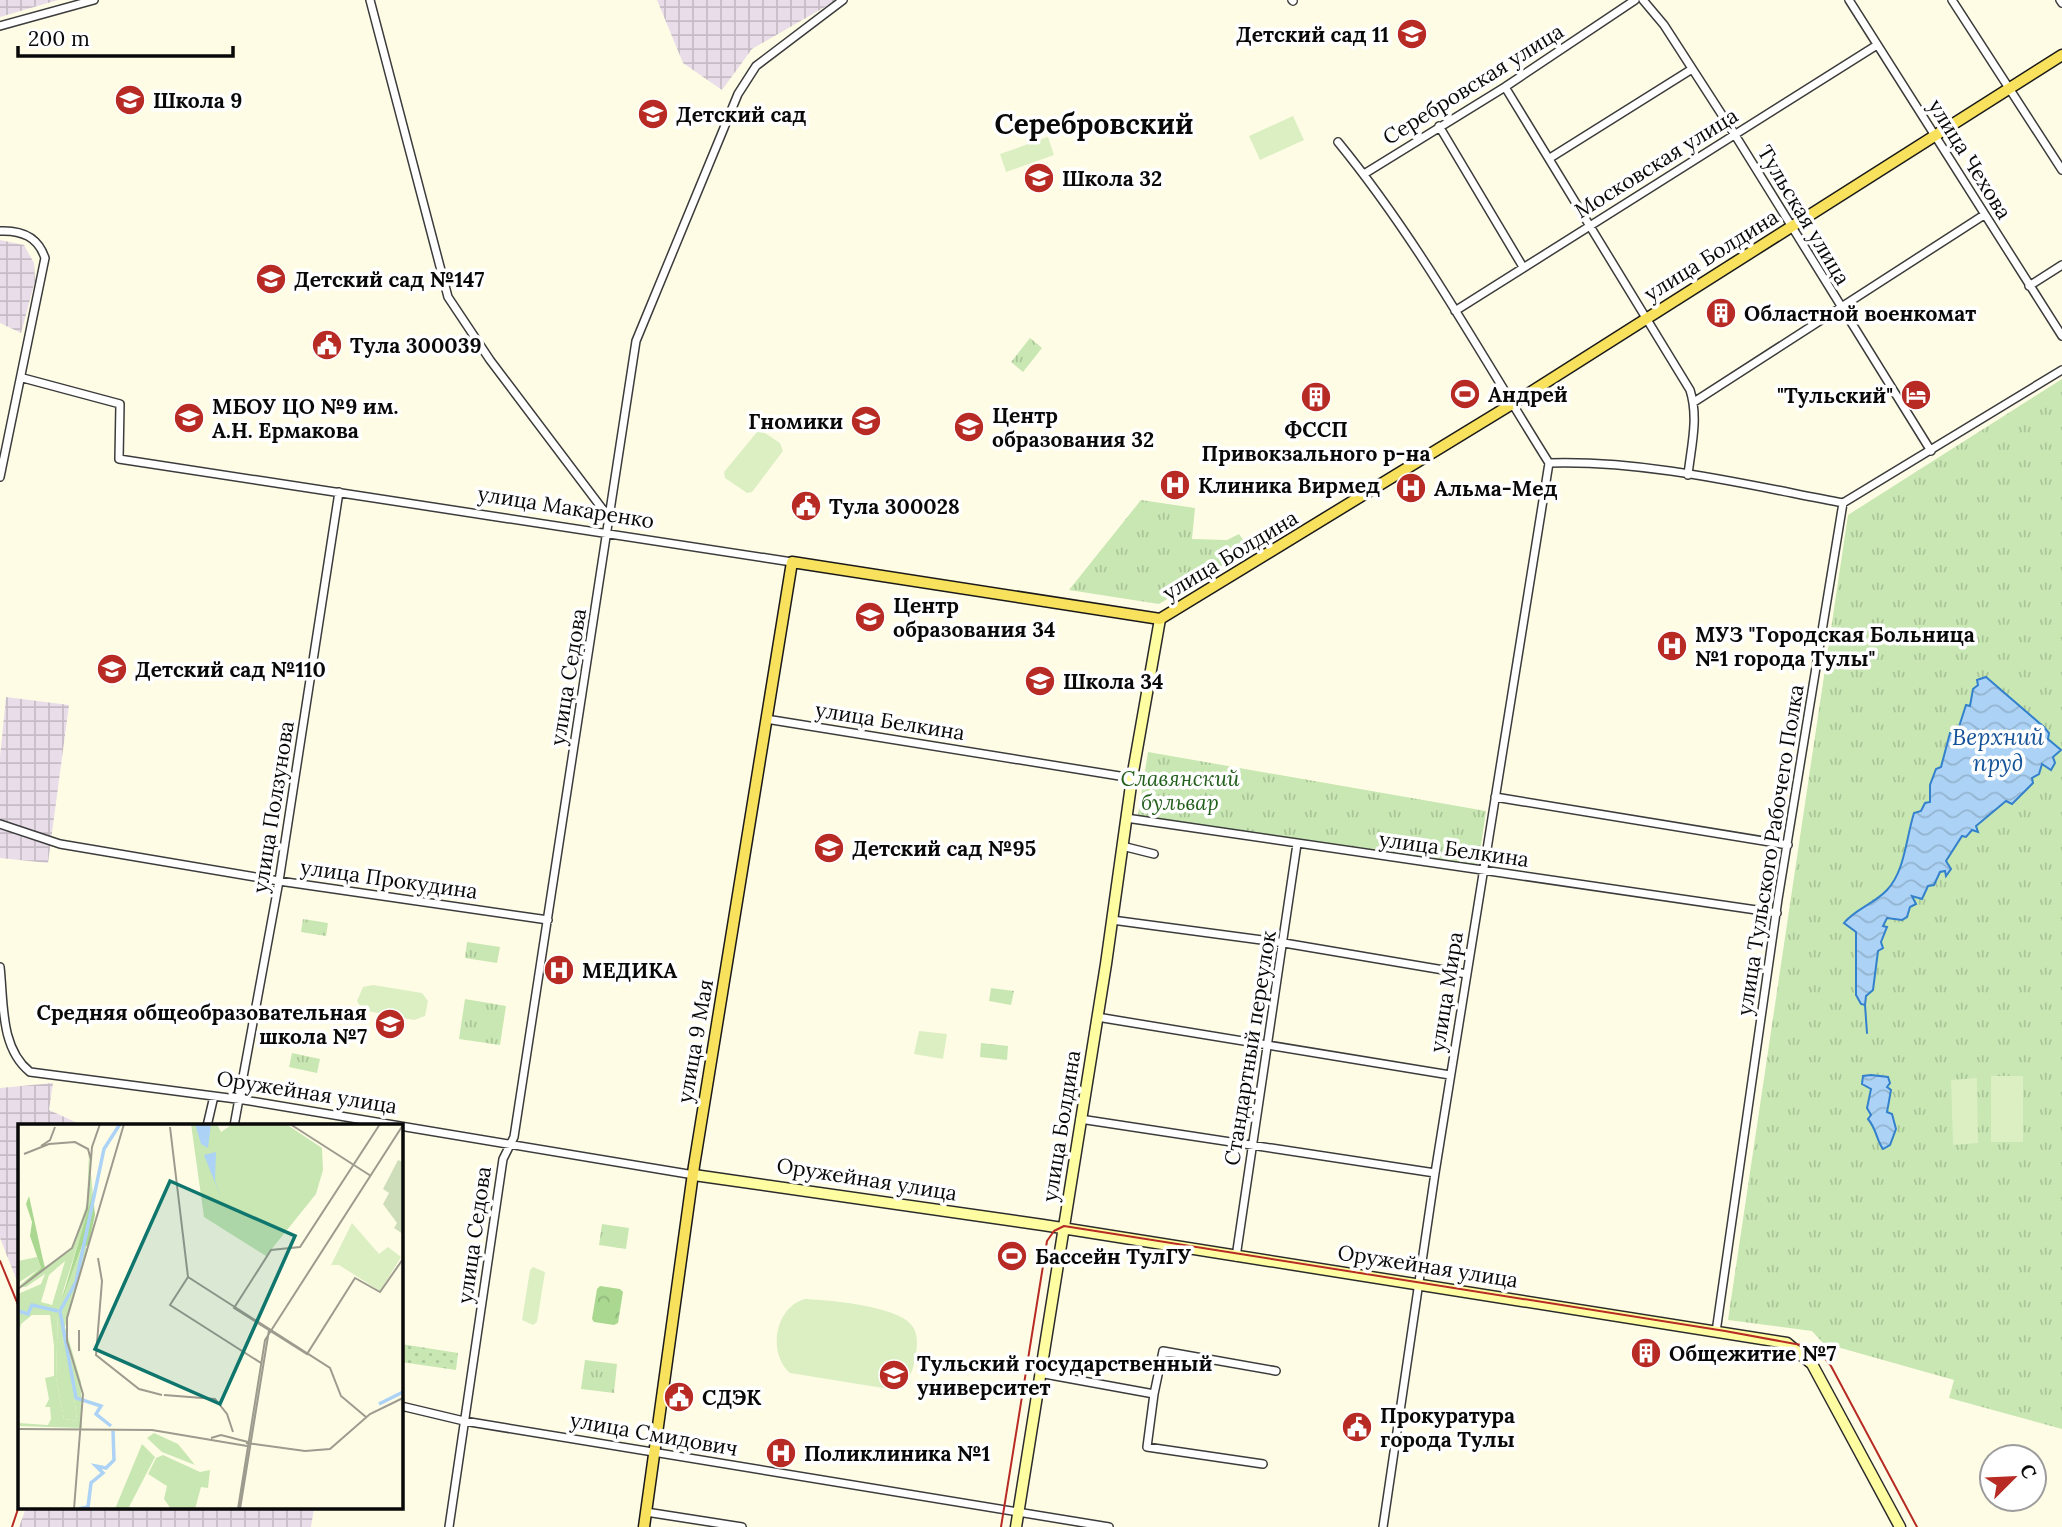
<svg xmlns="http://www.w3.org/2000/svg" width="2062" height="1527" font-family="Lora,serif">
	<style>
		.industrial { fill: url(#industrial-grid) }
		.grass { fill: url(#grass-dots) }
		.forest { fill: url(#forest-crowns) }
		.park { fill: url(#park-tufts) }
		.pitch { fill: #dbefc3 }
		.water { fill: url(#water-waves); stroke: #3380cc; stroke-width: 2 }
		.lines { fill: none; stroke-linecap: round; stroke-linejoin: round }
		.stream { stroke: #3380cc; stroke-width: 2 }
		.street-casing { stroke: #3c3c3c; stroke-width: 10 }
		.secondary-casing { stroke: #2b2b2b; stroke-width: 13 }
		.primary-casing { stroke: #1a1a1a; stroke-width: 13 }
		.street { stroke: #fff; stroke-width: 7 }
		.secondary { stroke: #fffda1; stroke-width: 10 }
		.primary { stroke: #f8e15d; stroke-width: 10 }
		.tram { stroke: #b72b24; stroke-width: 2 }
		.rail { stroke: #b72b24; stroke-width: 2 }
		.labels { text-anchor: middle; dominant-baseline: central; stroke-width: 7; stroke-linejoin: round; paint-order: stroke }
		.poi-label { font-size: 21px; font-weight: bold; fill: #090909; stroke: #fff; text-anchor: start }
		.street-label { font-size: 21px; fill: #090909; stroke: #fff }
		.park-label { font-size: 21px; font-style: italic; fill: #235f1c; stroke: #fff }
		.water-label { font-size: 23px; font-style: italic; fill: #155399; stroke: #fff }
		.district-label { font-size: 28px; font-weight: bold; fill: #090909; stroke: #fff }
		.inset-river { fill: none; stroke: #acd3f5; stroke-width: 3.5 }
		.inset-road { fill: none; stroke: #9d9b8e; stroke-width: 2 }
		.view { fill: #0f766e; fill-opacity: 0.15; stroke: #0f766e; stroke-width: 3.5 }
		.inset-edge { fill: none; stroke: #090909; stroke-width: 3.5 }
	</style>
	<defs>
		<pattern id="industrial-grid" width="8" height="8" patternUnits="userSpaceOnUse" patternTransform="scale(1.75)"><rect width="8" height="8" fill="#e9dde9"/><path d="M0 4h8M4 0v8" fill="none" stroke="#c6bcc6"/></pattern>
		<pattern id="grass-dots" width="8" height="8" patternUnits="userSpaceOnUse" patternTransform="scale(1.75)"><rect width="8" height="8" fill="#c8e7b2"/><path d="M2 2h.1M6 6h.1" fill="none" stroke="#aac598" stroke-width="1.8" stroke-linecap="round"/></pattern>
		<pattern id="forest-crowns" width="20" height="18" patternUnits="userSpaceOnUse" patternTransform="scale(1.75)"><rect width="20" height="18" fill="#aad891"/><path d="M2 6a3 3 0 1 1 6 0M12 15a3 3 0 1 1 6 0" fill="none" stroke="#91b87c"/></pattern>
		<pattern id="park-tufts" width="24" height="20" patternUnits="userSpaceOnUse" patternTransform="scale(1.75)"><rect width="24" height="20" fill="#c8e7b2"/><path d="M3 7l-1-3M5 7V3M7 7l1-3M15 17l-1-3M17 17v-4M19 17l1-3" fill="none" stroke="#aac598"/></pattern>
		<pattern id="water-waves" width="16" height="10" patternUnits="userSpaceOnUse" patternTransform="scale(1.75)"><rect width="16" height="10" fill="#acd3f5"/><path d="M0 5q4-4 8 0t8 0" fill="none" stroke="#93b4d1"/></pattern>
	</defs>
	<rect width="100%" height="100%" fill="#fffce6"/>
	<path class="industrial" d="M 0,0 L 58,0 L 0,17 Z
		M 657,0 L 837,0 L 752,49 L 722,90 L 683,63 Z
		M 0,240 L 24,245 L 34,263 L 35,281 L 21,333 L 0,323 Z
		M 6,697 L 69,705 L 48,863 L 0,858 L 0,757 Z
		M 53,1083 L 49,1110 L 84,1126 L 19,1126 L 19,1286 L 0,1238 L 0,1088 Z
		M 26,1508 L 314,1508 L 311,1527 L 19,1527 Z"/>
	<path class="grass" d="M 401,1344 L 458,1353 L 456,1370 L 401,1362 Z"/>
	<path class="forest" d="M 600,1286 L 620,1289 L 623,1292 L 618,1323 L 614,1325 L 594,1322 L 592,1319 L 597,1289 Z"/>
	<path class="park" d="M 1030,338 L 1042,348 L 1023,372 L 1011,362 Z
		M 2062,379 L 2062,1429 L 1949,1398 L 1954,1380 L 1823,1343 L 1812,1331 L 1728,1320 L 1848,515 Z
		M 1141,500 L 1195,508 L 1192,539 L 1227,540 L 1239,534 L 1250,549 L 1159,604 L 1069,590 Z
		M 1148,752 L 1486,811 L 1478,865 L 1132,816 L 1138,815 Z
		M 303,919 L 328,923 L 326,936 L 301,932 Z
		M 467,942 L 500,947 L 497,963 L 465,958 Z
		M 991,988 L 1014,991 L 1011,1005 L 989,1001 Z
		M 465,999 L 506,1006 L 500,1045 L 459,1039 Z
		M 981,1043 L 1008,1046 L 1007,1060 L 980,1057 Z
		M 292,1053 L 320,1059 L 317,1073 L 289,1067 Z
		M 602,1224 L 629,1228 L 626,1249 L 599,1245 Z
		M 585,1360 L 617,1364 L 614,1393 L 581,1389 Z"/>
	<path class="pitch" d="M 1293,116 L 1304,140 L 1260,160 L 1249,136 Z
		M 1048,137 L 1054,155 L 1006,172 L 1000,154 Z
		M 762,431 L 780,443 L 783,451 L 752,492 L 747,493 L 725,478 L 724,472 L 757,432 Z
		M 373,985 L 422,993 L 428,1001 L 425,1016 L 414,1020 L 362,1010 L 357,1001 L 363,987 Z
		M 919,1031 L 947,1034 L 943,1059 L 914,1054 Z
		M 1991,1076 L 2023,1076 L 2023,1142 L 1991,1142 Z
		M 1977,1078 L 1978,1143 L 1953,1145 L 1951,1080 Z
		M 533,1267 L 545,1272 L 537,1322 L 533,1325 L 522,1320 L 530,1270 Z
		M 805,1299 C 828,1300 901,1306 913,1327 C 920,1338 916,1353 914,1364 C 911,1378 903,1387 889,1389 L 790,1373 C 767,1353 775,1307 805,1299 Z"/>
	<path class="water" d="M 1986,677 L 2044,727 L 2049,733 L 2048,739 L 2061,750 L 2053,757 L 2055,763 L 2051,770 L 2042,764 L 2039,774 L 2032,778 L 2033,783 L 2012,804 L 2006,801 L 1976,826 L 1978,832 L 1972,830 L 1966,837 L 1962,836 L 1946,861 L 1951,869 L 1946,876 L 1945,871 L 1940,872 L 1934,885 L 1928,886 L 1922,899 L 1912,896 L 1916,904 L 1910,907 L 1907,917 L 1902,920 L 1887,918 L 1883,926 L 1887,927 L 1881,942 L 1883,948 L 1878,951 L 1873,990 L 1866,996 L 1865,1005 L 1861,1004 L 1856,995 L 1856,932 L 1844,923 C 1855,909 1874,904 1887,890 C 1905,871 1906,838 1914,813 L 1921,811 L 1925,803 L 1930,802 L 1930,785 L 1936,769 L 1941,767 L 1950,733 L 1957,733 L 1966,705 L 1970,706 L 1973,689 L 1978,685 L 1977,680 Z
		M 1871,1075 L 1888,1077 L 1890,1083 L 1887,1087 L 1891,1090 L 1887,1112 L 1892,1114 L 1896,1129 L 1890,1145 L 1883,1149 C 1876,1139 1877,1130 1868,1119 L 1871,1115 L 1867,1108 L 1871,1089 L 1862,1084 L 1863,1076 Z"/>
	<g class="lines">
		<path class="stream" d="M 1865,1005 L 1867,1033"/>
		<g class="street-casing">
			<path id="street" d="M 370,0 L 448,297 L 490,360 L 610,519
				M 1292,0 L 1293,1
				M 1643,0 L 1664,25 L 1735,135 L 1931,451
				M 1849,0 L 2062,336
				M 1952,0 L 2062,170
				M 2060,0 L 2062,3
				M 0,26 L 94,0
				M 1505,87 L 1690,390 C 1699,418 1691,447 1688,475
				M 1439,126 L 1523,267
				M 1338,142 C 1419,241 1481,355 1549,463
				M 1550,158 L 1692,69
				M 1364,174 L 1505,87 L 1635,0
				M 0,231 C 22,230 38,237 45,258 L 0,477
				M 2029,286 L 2062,265
				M 1455,311 L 1877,45
				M 23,378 L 120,404 L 119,459 L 792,562
				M 1694,402 L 1984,215
				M 1549,463 C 1647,460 1748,485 1843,503
				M 766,719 L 1132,778
				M 1495,797 L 1788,845
				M 1126,818 L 1777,913
				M 0,824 L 60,844 L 279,881 L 548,920
				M 1122,846 L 1154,854
				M 1112,920 L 1284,943 L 1467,974
				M 0,967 C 4,1003 0,1048 30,1072 L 244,1100 L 694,1175
				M 1097,1017 L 1450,1075
				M 1080,1119 L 1435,1173
				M 207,1126 L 214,1096
				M 234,1126 L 279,881 L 339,492
				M 1236,1257 L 1297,844
				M 1716,1332 L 1778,899 L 1843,503 L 2062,370
				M 1039,1373 L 1154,1394 L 1147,1447 L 1263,1464
				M 1154,1394 L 1163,1351 L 1276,1371
				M 401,1406 L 464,1421 L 1109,1527
				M 646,1512 L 742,1527
				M 449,1527 L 503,1159 L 514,1137 L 636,341 L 738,94 L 756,66 L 843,0
				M 1383,1527 L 1435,1173 L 1549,463"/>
		</g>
		<g class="secondary-casing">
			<path id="secondary" d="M 694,1175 L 1043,1225 L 1787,1343 L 1812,1364 L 1900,1527
				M 1016,1527 L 1106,964 L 1132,778 L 1160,619"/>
		</g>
		<g class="primary-casing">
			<path id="primary" d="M 644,1527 L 694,1166 L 792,562 L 1160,619 L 1512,404 L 2062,55"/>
		</g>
		<use href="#street" class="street"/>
		<use href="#secondary" class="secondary"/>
		<use href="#primary" class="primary"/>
		<path class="tram" d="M 1001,1527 L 1047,1241 L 1054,1231 L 1064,1226 L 1725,1331 L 1801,1345 L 1823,1356 L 1831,1366 L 1917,1527"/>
		<path class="rail" d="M 0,1261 L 19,1307
			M 12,1527 L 19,1506"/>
	</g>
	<defs>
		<g id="school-disc" transform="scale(1.575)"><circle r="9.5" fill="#b72b24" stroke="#fff"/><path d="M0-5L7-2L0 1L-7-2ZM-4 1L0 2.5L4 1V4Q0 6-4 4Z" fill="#fff"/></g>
		<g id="building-disc" transform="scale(1.575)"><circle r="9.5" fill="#b72b24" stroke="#fff"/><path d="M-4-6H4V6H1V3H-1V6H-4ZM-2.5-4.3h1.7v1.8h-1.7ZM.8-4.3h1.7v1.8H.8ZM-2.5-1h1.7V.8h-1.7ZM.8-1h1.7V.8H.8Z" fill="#fff"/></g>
		<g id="civic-disc" transform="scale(1.575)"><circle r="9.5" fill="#b72b24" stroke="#fff"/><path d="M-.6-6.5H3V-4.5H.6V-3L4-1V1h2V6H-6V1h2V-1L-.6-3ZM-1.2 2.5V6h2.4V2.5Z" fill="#fff"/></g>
		<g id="stadium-disc" transform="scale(1.575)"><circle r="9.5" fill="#b72b24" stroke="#fff"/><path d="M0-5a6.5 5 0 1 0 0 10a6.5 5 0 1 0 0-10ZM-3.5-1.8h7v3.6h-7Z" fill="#fff"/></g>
		<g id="hotel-disc" transform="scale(1.575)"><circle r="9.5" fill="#b72b24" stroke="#fff"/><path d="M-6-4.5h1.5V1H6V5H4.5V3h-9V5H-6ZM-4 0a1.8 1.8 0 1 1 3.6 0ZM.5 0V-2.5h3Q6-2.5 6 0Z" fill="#fff"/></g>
		<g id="hospital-disc" transform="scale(1.575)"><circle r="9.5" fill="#b72b24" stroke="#fff"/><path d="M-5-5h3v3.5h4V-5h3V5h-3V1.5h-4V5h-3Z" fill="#fff"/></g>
		<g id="university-disc" transform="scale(1.575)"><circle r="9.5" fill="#b72b24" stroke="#fff"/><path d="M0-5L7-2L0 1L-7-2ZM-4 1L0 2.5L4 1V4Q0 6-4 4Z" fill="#fff"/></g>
	</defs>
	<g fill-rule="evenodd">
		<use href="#school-disc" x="1412" y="34"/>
		<use href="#school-disc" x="130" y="100"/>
		<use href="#school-disc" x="653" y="114"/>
		<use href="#school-disc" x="1039" y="178"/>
		<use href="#school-disc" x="271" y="279"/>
		<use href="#building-disc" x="1721" y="313"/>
		<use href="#civic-disc" x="327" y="345"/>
		<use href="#stadium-disc" x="1465" y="394"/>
		<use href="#hotel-disc" x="1916" y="395"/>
		<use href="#building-disc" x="1316" y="397"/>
		<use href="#school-disc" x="189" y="418"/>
		<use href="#school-disc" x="866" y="421"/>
		<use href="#school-disc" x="969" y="427"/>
		<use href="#hospital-disc" x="1175" y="485"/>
		<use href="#hospital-disc" x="1411" y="488"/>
		<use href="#civic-disc" x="806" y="506"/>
		<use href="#school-disc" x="870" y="617"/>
		<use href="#hospital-disc" x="1672" y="646"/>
		<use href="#school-disc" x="112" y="669"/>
		<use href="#school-disc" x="1040" y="681"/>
		<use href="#school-disc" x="829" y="848"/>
		<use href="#hospital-disc" x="559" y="970"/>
		<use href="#school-disc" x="390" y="1024"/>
		<use href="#stadium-disc" x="1012" y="1256"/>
		<use href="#building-disc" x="1646" y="1353"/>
		<use href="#university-disc" x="894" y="1375"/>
		<use href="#civic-disc" x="679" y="1397"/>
		<use href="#civic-disc" x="1357" y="1427"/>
		<use href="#hospital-disc" x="781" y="1453"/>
	</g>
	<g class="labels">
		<g class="poi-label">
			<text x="1389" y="34" text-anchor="end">Детский сад 11</text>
			<text x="153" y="100">Школа 9</text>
			<text x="676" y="114">Детский сад</text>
			<text x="1062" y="178">Школа 32</text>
			<text x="294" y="279">Детский сад №147</text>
			<text x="1744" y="313">Областной военкомат</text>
			<text x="350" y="345">Тула 300039</text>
			<text x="1488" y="394">Андрей</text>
			<text x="1893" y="395" text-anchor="end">"Тульский"</text>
			<text x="212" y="406">МБОУ ЦО №9 им.<tspan x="212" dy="24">А.Н. Ермакова</tspan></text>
			<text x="992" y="415">Центр<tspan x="992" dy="24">образования 32</tspan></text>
			<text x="843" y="421" text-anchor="end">Гномики</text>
			<text x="1316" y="429" text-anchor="middle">ФССП<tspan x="1316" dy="24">Привокзального р-на</tspan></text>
			<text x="1198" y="485">Клиника Вирмед</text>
			<text x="1434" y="488">Альма-Мед</text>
			<text x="829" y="506">Тула 300028</text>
			<text x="893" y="605">Центр<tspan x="893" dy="24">образования 34</tspan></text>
			<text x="1695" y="634">МУЗ "Городская Больница<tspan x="1695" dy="24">№1 города Тулы"</tspan></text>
			<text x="135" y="669">Детский сад №110</text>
			<text x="1063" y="681">Школа 34</text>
			<text x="852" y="848">Детский сад №95</text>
			<text x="582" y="970">МЕДИКА</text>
			<text x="367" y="1012" text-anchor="end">Средняя общеобразовательная<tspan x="367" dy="24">школа №7</tspan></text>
			<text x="1035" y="1256">Бассейн ТулГУ</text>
			<text x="1669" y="1353">Общежитие №7</text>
			<text x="917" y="1363">Тульский государственный<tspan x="917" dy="24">университет</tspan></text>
			<text x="702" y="1397">СДЭК</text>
			<text x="1380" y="1415">Прокуратура<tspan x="1380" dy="24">города Тулы</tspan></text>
			<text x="804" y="1453">Поликлиника №1</text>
		</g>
		<g class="street-label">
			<text transform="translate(1473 84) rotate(-32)">Серебровская улица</text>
			<text transform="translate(1970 159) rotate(58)">улица Чехова</text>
			<text transform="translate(1656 163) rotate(-32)">Московская улица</text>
			<text transform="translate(1804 215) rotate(59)">Тульская улица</text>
			<text transform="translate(1711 255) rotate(-32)">улица Болдина</text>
			<text transform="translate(566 507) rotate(9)">улица Макаренко</text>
			<text transform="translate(1230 555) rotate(-31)">улица Болдина</text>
			<text transform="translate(568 677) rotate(-81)">улица Седова</text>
			<text transform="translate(890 721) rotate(9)">улица Белкина</text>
			<text transform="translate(273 807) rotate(-81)">улица Ползунова</text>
			<text transform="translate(1454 849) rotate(8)">улица Белкина</text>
			<text transform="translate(1770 850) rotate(-81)">улица Тульского Рабочего Полка</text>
			<text transform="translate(389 879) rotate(8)">улица Прокудина</text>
			<text transform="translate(1446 992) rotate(-81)">улица Мира</text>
			<text transform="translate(695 1041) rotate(-80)">улица 9 Мая</text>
			<text transform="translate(1250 1048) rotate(-81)">Стандартный переулок</text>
			<text transform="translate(307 1092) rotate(9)">Оружейная улица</text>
			<text transform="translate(1061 1126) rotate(-81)">улица Болдина</text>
			<text transform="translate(867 1179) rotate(9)">Оружейная улица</text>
			<text transform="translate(474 1235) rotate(-82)">улица Седова</text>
			<text transform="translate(1428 1266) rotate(9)">Оружейная улица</text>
			<text transform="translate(654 1434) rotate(10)">улица Смидович</text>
		</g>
		<g class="park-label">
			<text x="1180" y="778">Славянский<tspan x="1180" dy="24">бульвар</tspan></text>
		</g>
		<g class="water-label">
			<text x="1998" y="736">Верхний<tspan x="1998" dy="26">пруд</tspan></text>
		</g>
		<g class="district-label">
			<text x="1094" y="124">Серебровский</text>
		</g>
	</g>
	<g transform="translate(18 1124)">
		<rect width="385" height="385" fill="#fffce6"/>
		<path d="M 71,28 L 75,72 L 43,174 L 65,121 L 70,126 L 47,203 L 63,258 L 64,304 L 0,302 L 0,258 L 0,299 L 30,301 L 33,295 L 32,283 L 27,283 L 31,275 L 27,254 L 36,252 L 36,222 L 32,191 L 14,191 L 3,200 L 0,212 L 0,170 L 23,160 L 27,150 L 8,163 L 0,163 L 26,146 L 20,121 L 27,143 L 54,124 L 69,79 ZM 47,137 L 34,181 L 23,178 L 31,151 ZM 40,189 L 44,192 L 44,213 L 52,238 L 59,297 L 46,295 L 38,254 ZM 19,133 L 23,144 L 0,159 L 0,137 Z" fill="#c8e7b2" fill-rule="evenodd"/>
		<path d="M 75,69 L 77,91 L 71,119 L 66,125 L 64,122 L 44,175 ZM 11,72 L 27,145 L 0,163 L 23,144 L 12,112 L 14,98 L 8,80 Z" fill="#aad891"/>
		<path d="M 380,36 L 385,38 L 385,110 L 376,104 L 379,99 L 365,80 L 371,69 L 365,65 Z" fill="#cfdeba"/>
		<path d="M 173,0 L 199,0 L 203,8 L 215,0 L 268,0 L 304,24 L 305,46 L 298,70 L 248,132 L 186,93 ZM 145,331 L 182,348 L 192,346 L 190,364 L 183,363 L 177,385 L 153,385 L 146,375 L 149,362 L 130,350 L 138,334 Z" fill="#c8e7b2"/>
		<path d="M 40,189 L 45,190 L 44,213 L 52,238 L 59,297 L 46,295 L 38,254 ZM 136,309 L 160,320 L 177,341 L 144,328 L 129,314 ZM 124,320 L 137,333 L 111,383 L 115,385 L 97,385 Z" fill="#c8e7b2"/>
		<path d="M 334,99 L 361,130 L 370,123 L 383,133 L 362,167 L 321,141 L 313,141 Z" fill="#dbefc3"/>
		<path d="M 177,0 L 193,0 L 190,24 L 183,20 ZM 198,28 L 197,57 L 203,74 L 186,31 Z" fill="#acd3f5"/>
		<path class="inset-river" d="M 0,187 L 10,190 L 14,181 L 40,187M 361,280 L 385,268M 93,302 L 78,290 L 83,282 L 58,274 L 42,187 L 58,158 L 86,25 L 102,0M 60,385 L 70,383 L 73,359 L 85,349 L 78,342 L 88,344 L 96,336 L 95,307"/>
		<path class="inset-road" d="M 272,0 L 353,52M 362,0 L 282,123 L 253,126 L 216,184 L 289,230 L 337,154 L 362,168 L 385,135M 152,3 L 170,153 L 312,244 L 323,272 L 348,293M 23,22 L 32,16 L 37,3M 6,30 L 31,20 L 57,18 L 70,25 L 73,36M 80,134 L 84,157 L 78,231 L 121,265 L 144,271M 170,153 L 152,181 L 243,239M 0,165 L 54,124 L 69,85 L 74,23 L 82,0M 61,227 L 61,206M 146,271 L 197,275 L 209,290 L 215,308M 0,305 L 134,306 L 229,322M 193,314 L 203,311 L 230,318M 228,319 L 287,327 L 312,325 L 352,290 L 385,274M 56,385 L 65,270 L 49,217 L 49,194 L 106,0M 220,385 L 247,216 L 385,1M 222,385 L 251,206"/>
		<path class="view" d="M 152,57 L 277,112 L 202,280 L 77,225 Z"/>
		<rect width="385" height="385" class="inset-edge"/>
	</g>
	<g transform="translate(2013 1478) rotate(66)"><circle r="33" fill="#ffffff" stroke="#9d9d9d" stroke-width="2"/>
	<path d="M0-5L12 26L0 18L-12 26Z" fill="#b72b24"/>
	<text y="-10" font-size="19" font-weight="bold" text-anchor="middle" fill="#090909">С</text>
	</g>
	<path d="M18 46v10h215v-10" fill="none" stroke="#090909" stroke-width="3.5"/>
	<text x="28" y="46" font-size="21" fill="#090909" stroke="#ffffff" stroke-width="5" paint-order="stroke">200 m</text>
</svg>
